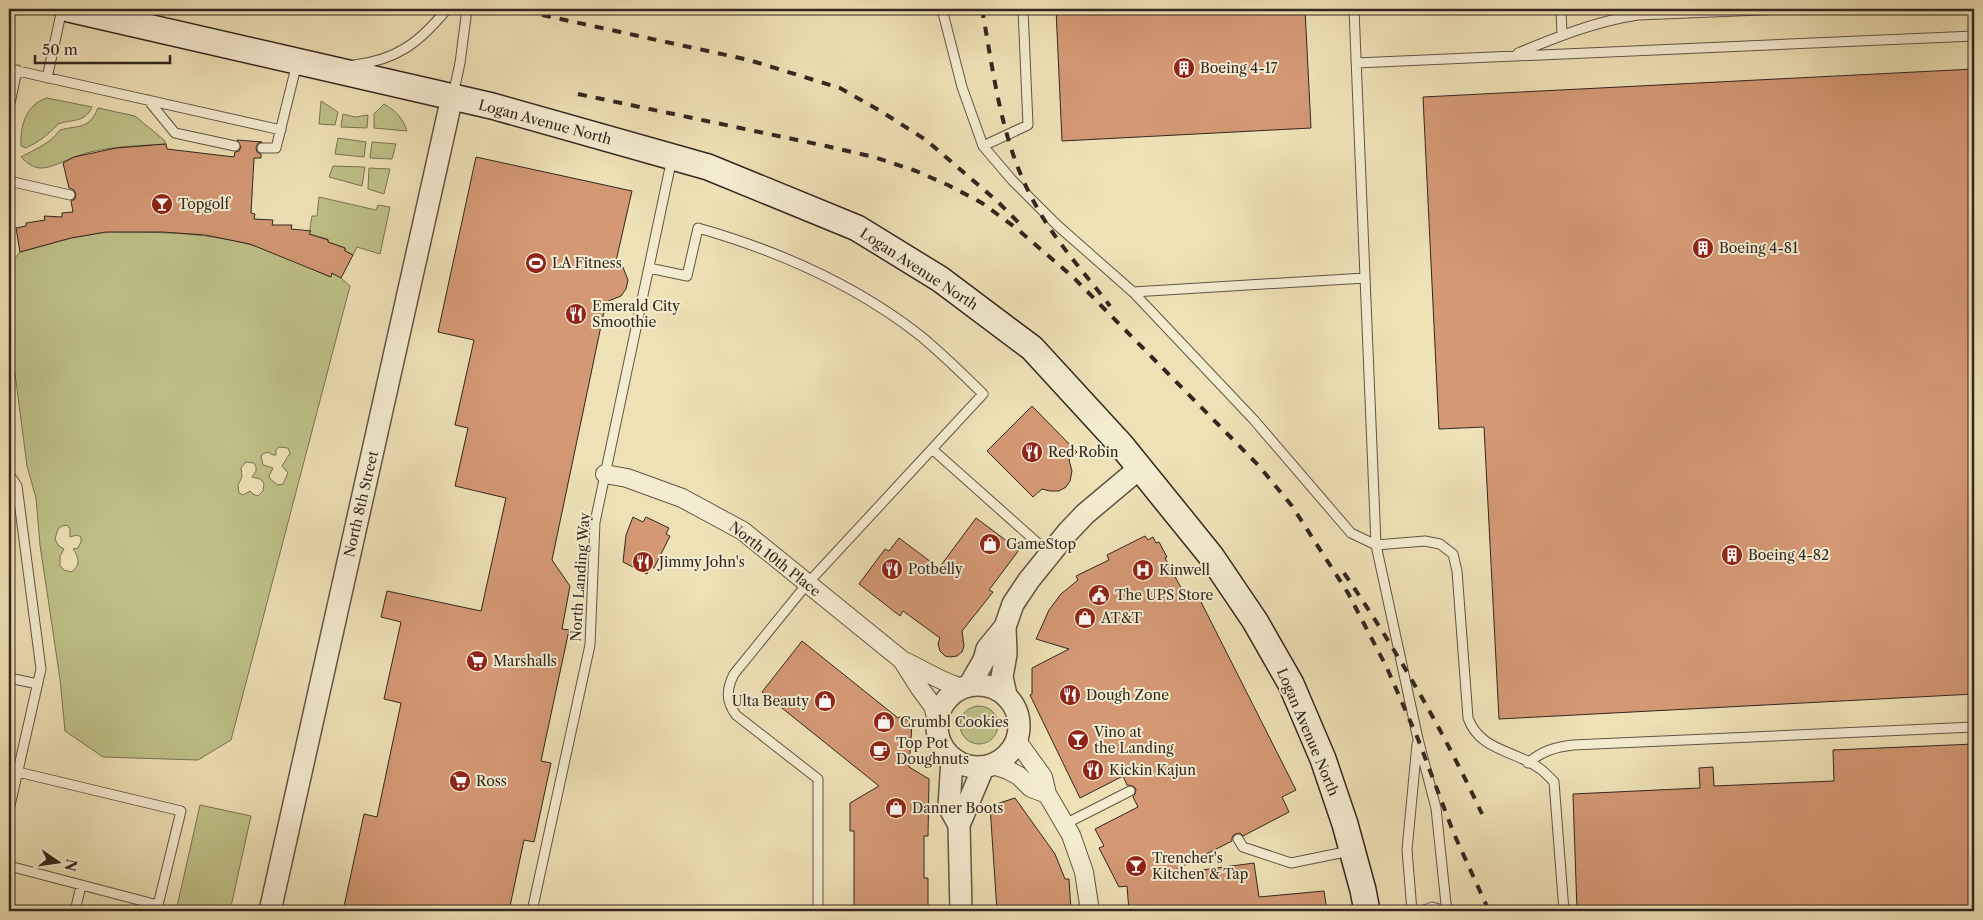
<svg xmlns="http://www.w3.org/2000/svg" width="1983" height="920" font-family="'Libre Caslon Text',serif">
	<style>
		.green { fill: #bfc189; stroke: #787454; fill-rule: evenodd }
		.building { fill: #d49875; stroke: #31271f }
		.lines { fill: none; stroke-linecap: round; stroke-linejoin: round }
		.service-casing { stroke: #605645; stroke-width: 11 }
		.minor-casing { stroke: #605645; stroke-width: 20 }
		.tertiary-casing { stroke: #605645; stroke-width: 24 }
		.secondary-casing { stroke: #31271f; stroke-width: 28 }
		.service { stroke: #f4ecd0; stroke-width: 9 }
		.minor { stroke: #f4ecd0; stroke-width: 18 }
		.tertiary { stroke: #f4ecd0; stroke-width: 21 }
		.secondary { stroke: #f4ecd0; stroke-width: 25 }
		.rail { stroke: #31271f; stroke-width: 4; stroke-dasharray: 9 9; stroke-linecap: butt }
		.labels { text-anchor: middle; dominant-baseline: central; stroke-width: 4; stroke-linejoin: round; paint-order: stroke }
		.poi-label { font-size: 14px; fill: #31271f; stroke: #f4ecd0; text-anchor: start }
		.street-label { font-size: 14px; fill: #31271f; stroke: #f4ecd0 }
	</style>
	<rect width="100%" height="100%" fill="#eee1b6"/>
	<filter id="stains"><feTurbulence type="fractalNoise" baseFrequency=".004" numOctaves="4"/><feColorMatrix values="0 0 0 0 .2 0 0 0 0 .09 0 0 0 0 .02 0 0 0 .5 -.17"/></filter>
	<radialGradient id="worn" r=".72"><stop offset=".6" stop-color="#630" stop-opacity="0"/><stop offset="1" stop-color="#630" stop-opacity=".3"/></radialGradient>
	<path class="green" d="M 47,98 L 92,107 C 85,123 72,119 58,124 C 48,135 40,141 26,148 L 21,146 C 20,126 26,104 47,98 Z
		M 321,101 L 338,112 L 335,125 L 319,124 Z
		M 384,104 C 396,111 403,118 407,131 L 374,128 L 374,114 Z
		M 98,108 L 135,116 L 164,140 L 166,144 C 136,146 103,146 74,157 C 63,161 52,168 41,168 C 33,168 26,162 21,157 C 35,149 50,144 60,130 C 78,125 89,130 98,108 Z
		M 343,114 L 355,117 L 368,115 L 367,128 L 341,127 Z
		M 338,138 L 366,142 L 364,157 L 335,154 Z
		M 372,142 L 396,144 L 392,159 L 370,158 Z
		M 333,166 L 365,167 L 362,186 L 329,177 Z
		M 369,168 L 390,169 L 384,194 L 368,189 Z
		M 319,197 L 376,210 L 378,205 L 390,207 L 380,254 L 357,247 L 353,255 L 345,251 L 345,248 L 328,242 L 328,239 L 309,234 L 312,216 L 317,216 Z
		M 106,232 C 154,232 201,232 248,244 C 274,251 305,266 330,277 L 332,273 L 341,278 L 350,286 L 231,740 L 198,760 L 103,757 L 65,731 L 60,679 L 40,545 L 36,498 L 27,466 L 9,327 L 9,265 L 20,252 L 71,238 ZM 279,447 L 288,448 L 290,453 L 282,466 L 288,473 L 283,484 L 278,485 L 270,479 L 269,476 L 273,468 L 263,465 L 261,456 C 270,448 269,456 276,455 L 276,450 ZM 246,462 L 254,463 L 256,467 L 256,471 L 252,477 L 260,479 L 264,483 L 263,491 L 258,496 L 253,494 L 250,491 L 243,495 L 239,493 L 238,485 L 242,477 L 241,468 ZM 67,525 L 70,529 L 70,537 L 77,535 L 81,537 L 81,542 L 78,548 L 73,549 C 78,556 82,565 71,572 L 64,570 L 60,566 L 60,556 L 64,549 L 58,545 L 55,539 L 58,529 L 62,526 Z
		M960 725a19 19 0 1 1 38 0a19 19 0 1 1-38 0Z
		M 200,805 L 251,816 L 230,911 L 176,911 Z"/>
	<path class="building" d="M 1056,9 L 1305,9 L 1311,128 L 1062,141 Z
		M 1974,69 L 1974,694 L 1499,719 L 1484,427 L 1439,429 L 1423,97 Z
		M 237,140 L 262,142 L 258,143 L 256,148 L 257,152 L 261,154 L 261,158 L 254,158 L 251,213 L 255,214 L 254,219 L 273,220 L 272,225 L 292,225 L 291,229 L 311,231 L 309,234 L 328,240 L 328,242 L 345,248 L 345,251 L 353,255 L 341,278 L 332,273 L 331,277 L 250,244 L 205,235 L 163,232 L 106,232 L 71,238 L 20,252 L 16,228 L 26,226 L 26,223 L 45,220 L 44,216 L 62,217 L 62,213 L 73,212 L 71,201 L 75,199 L 76,194 L 74,190 L 69,188 L 63,163 L 74,157 L 116,148 L 166,144 L 167,149 L 234,157 L 235,152 L 239,151 L 241,147 Z
		M 476,157 L 632,191 L 616,261 L 622,265 L 628,280 L 626,289 L 621,296 L 606,302 L 552,560 L 570,586 L 562,629 L 569,630 L 541,761 L 551,763 L 534,842 L 524,840 L 509,911 L 343,911 L 364,814 L 377,817 L 401,703 L 384,699 L 401,622 L 381,617 L 387,591 L 481,611 L 506,498 L 455,486 L 468,428 L 455,425 L 474,340 L 438,332 Z
		M 1032,406 L 1077,452 L 1069,460 L 1072,471 L 1070,481 L 1066,487 L 1059,491 L 1050,491 L 1042,489 L 1033,497 L 987,451 Z
		M 633,517 L 643,522 L 646,517 L 669,528 L 666,534 L 670,536 L 654,568 L 650,567 L 647,574 L 623,562 L 626,535 Z
		M 976,518 L 1019,550 L 989,590 L 993,592 L 962,631 L 964,646 L 962,652 L 957,656 L 950,657 L 945,656 L 940,651 L 938,644 L 940,638 L 903,611 L 900,616 L 859,584 L 885,549 L 889,551 L 899,538 L 939,568 Z
		M 1145,536 L 1148,540 L 1153,537 L 1156,543 L 1159,542 L 1167,557 L 1165,558 L 1187,599 L 1197,594 L 1296,790 L 1282,797 L 1289,812 L 1243,836 L 1240,833 L 1235,834 L 1232,837 L 1232,841 L 1165,875 L 1254,863 L 1259,897 L 1324,891 L 1327,911 L 1129,911 L 1127,886 L 1119,887 L 1099,848 L 1104,846 L 1095,829 L 1138,807 L 1133,797 L 1135,794 L 1136,789 L 1133,786 L 1127,785 L 1123,776 L 1080,798 L 1030,695 L 1032,694 L 1032,668 L 1069,649 L 1036,639 L 1049,610 L 1061,594 L 1078,580 L 1076,576 L 1109,560 L 1107,555 Z
		M 802,641 L 898,718 L 902,716 L 912,724 L 909,767 L 929,779 L 928,836 L 924,836 L 924,878 L 928,878 L 928,911 L 854,911 L 854,831 L 850,831 L 850,803 L 879,786 L 762,692 Z
		M 1974,744 L 1974,907 L 1865,911 L 1577,911 L 1573,794 L 1700,788 L 1699,768 L 1713,767 L 1714,786 L 1834,781 L 1833,750 Z
		M 1015,798 L 1055,854 L 1065,879 L 1069,879 L 1071,911 L 997,911 L 990,806 Z"/>
	<g class="lines">
		<g class="service-casing">
			<path id="service" d="M 942,9 L 962,87 L 983,146 L 1012,180 L 1057,225 L 1133,292 L 1254,420 L 1351,533 L 1376,545 L 1425,541 L 1440,544 L 1453,554 L 1457,571 L 1468,718 C 1480,751 1514,750 1539,768 C 1545,772 1549,777 1554,782 L 1564,911
				M 1354,9 L 1376,545 L 1418,739 L 1436,808 L 1446,904 L 1449,911
				M 1561,9 L 1562,35
				M 1518,53 C 1557,37 1596,21 1638,15 L 1783,9
				M 1356,63 L 1974,36
				M 354,65 C 397,60 420,42 447,9
				M 9,69 L 281,130
				M 47,78 L 62,9
				M 453,95 L 460,63 L 467,9
				M 148,100 L 175,133 L 235,146
				M 9,108 L 17,70
				M 983,146 L 1028,125 L 1023,9
				M 262,148 L 276,148 L 297,63
				M 9,181 L 70,195
				M 649,268 L 687,276 L 698,228 C 779,251 855,284 922,337 C 943,355 963,374 983,394 L 932,449
				M 1133,292 L 1365,278
				M 9,474 L 17,486 L 41,669 L 9,810
				M 9,678 L 38,684
				M 1528,763 C 1542,751 1555,747 1573,745 L 1974,727
				M 1065,824 L 1130,791
				M 1238,839 L 1243,847 L 1291,863 L 1350,851
				M 9,866 L 158,905 L 181,811 L 18,772
				M 75,911 L 81,886
				M 532,911 L 590,645 L 595,522 L 672,158
				M 818,911 L 818,779 L 736,715 C 726,701 726,690 734,674 L 807,584 L 932,449 L 1050,554
				M 1412,911 L 1407,850 L 1417,744
				M 1422,911 L 1432,907 L 1446,911"/>
		</g>
		<g class="minor-casing">
			<path id="minor" d="M 605,474 L 627,478 L 682,498 L 743,531 L 902,660 C 922,669 941,682 962,688
				M 902,660 L 919,687 L 933,706 L 937,720
				M 1017,741 L 1043,777 L 1047,794 L 1071,835 L 1084,872 L 1090,911
				M 993,765 L 1008,770 L 1019,776 L 1031,788 L 1047,794"/>
		</g>
		<g class="tertiary-casing">
			<path id="tertiary" d="M937 726a41 41 0 1 1 82 0a41 41 0 1 1-82 0Z
				M 969,686 L 984,660 L 987,649 L 1005,627
				M 1006,695 L 1002,677 L 1006,654 L 1005,627 L 1013,604 L 1029,580 L 1067,533 L 1085,514 L 1141,467
				M 952,759 L 949,807 L 959,825 L 961,911
				M 959,825 L 983,768
				M 270,911 L 452,97"/>
		</g>
		<g class="secondary-casing">
			<path id="secondary" d="M 69,9 L 492,106 L 708,167 L 857,228 L 940,279 L 1032,348 L 1122,446 L 1211,556 L 1255,621 L 1291,684 L 1323,759 L 1345,824 L 1363,890 L 1367,911"/>
		</g>
		<use href="#service" class="service"/>
		<use href="#minor" class="minor"/>
		<use href="#tertiary" class="tertiary"/>
		<use href="#secondary" class="secondary"/>
		<path class="rail" d="M 982,9 C 994,75 1001,142 1034,202 C 1054,240 1084,272 1110,306
			M 542,15 L 749,60 L 840,88 L 882,112 L 926,140 L 997,201 L 1020,224
			M 578,94 L 826,146 L 874,157 L 916,171 L 948,185 L 982,203 L 1016,228 L 1073,277 L 1259,466 L 1292,506 L 1348,593 L 1387,668 L 1418,739 L 1454,834 L 1489,911
			M 1344,573 C 1396,649 1443,730 1482,814"/>
	</g>
	<defs>
		<g id="building-disc" transform="scale(1.125)"><circle r="9.5" fill="#8f2418" stroke="#f4ecd0"/><path d="M-4-6H4V6H1V3H-1V6H-4ZM-2.5-4.3h1.7v1.8h-1.7ZM.8-4.3h1.7v1.8H.8ZM-2.5-1h1.7V.8h-1.7ZM.8-1h1.7V.8H.8Z" fill="#fff"/></g>
		<g id="bar-disc" transform="scale(1.125)"><circle r="9.5" fill="#8f2418" stroke="#f4ecd0"/><path d="M-6-5H6L.8 .8V4.5H3.5V6h-7V4.5H-.8V.8Z" fill="#fff"/></g>
		<g id="stadium-disc" transform="scale(1.125)"><circle r="9.5" fill="#8f2418" stroke="#f4ecd0"/><path d="M0-5a6.5 5 0 1 0 0 10a6.5 5 0 1 0 0-10ZM-3.5-1.8h7v3.6h-7Z" fill="#fff"/></g>
		<g id="restaurant-disc" transform="scale(1.125)"><circle r="9.5" fill="#8f2418" stroke="#f4ecd0"/><path d="M-5-6h1v4h1v-4h1v4h1v-4h1v5L-1.5 .5V6h-2V.5L-5-1ZM5-6V6H3V1.5H1.5Q1.5-4 5-6Z" fill="#fff"/></g>
		<g id="shop-disc" transform="scale(1.125)"><circle r="9.5" fill="#8f2418" stroke="#f4ecd0"/><path d="M-5-2.5h2.3a2.7 3.5 0 0 1 5.4 0H5L5.5 6h-11ZM-1.5-2.5h3a1.5 2.3 0 0 0-3 0Z" fill="#fff"/></g>
		<g id="hospital-disc" transform="scale(1.125)"><circle r="9.5" fill="#8f2418" stroke="#f4ecd0"/><path d="M-5-5h3v3.5h4V-5h3V5h-3V1.5h-4V5h-3Z" fill="#fff"/></g>
		<g id="civic-disc" transform="scale(1.125)"><circle r="9.5" fill="#8f2418" stroke="#f4ecd0"/><path d="M-.6-6.5H3V-4.5H.6V-3L4-1V1h2V6H-6V1h2V-1L-.6-3ZM-1.2 2.5V6h2.4V2.5Z" fill="#fff"/></g>
		<g id="supermarket-disc" transform="scale(1.125)"><circle r="9.5" fill="#8f2418" stroke="#f4ecd0"/><path d="M-6-5.5h2.5l.6 2H6L4.5 2H-2.5L-4.4-4H-6ZM-1.5 3.2a1.3 1.3 0 1 0 .1 0ZM3 3.2a1.3 1.3 0 1 0 .1 0Z" fill="#fff"/></g>
		<g id="cafe-disc" transform="scale(1.125)"><circle r="9.5" fill="#8f2418" stroke="#f4ecd0"/><path d="M-5.5-4.5H6V0H3Q3 3.5 0 3.5H-2.5Q-5.5 3.5-5.5 0ZM3-3.2v2h1.7v-2ZM-6 4.5H4V6H-6Z" fill="#fff"/></g>
	</defs>
	<g fill-rule="evenodd">
		<use href="#building-disc" x="1184" y="68"/>
		<use href="#bar-disc" x="162" y="204"/>
		<use href="#building-disc" x="1703" y="248"/>
		<use href="#stadium-disc" x="536" y="263"/>
		<use href="#restaurant-disc" x="576" y="314"/>
		<use href="#restaurant-disc" x="1032" y="452"/>
		<use href="#shop-disc" x="990" y="544"/>
		<use href="#building-disc" x="1732" y="555"/>
		<use href="#restaurant-disc" x="643" y="562"/>
		<use href="#restaurant-disc" x="892" y="569"/>
		<use href="#hospital-disc" x="1143" y="570"/>
		<use href="#civic-disc" x="1099" y="595"/>
		<use href="#shop-disc" x="1085" y="618"/>
		<use href="#supermarket-disc" x="477" y="661"/>
		<use href="#restaurant-disc" x="1070" y="695"/>
		<use href="#shop-disc" x="825" y="701"/>
		<use href="#shop-disc" x="884" y="722"/>
		<use href="#bar-disc" x="1078" y="740"/>
		<use href="#cafe-disc" x="880" y="751"/>
		<use href="#restaurant-disc" x="1093" y="770"/>
		<use href="#supermarket-disc" x="460" y="781"/>
		<use href="#shop-disc" x="896" y="808"/>
		<use href="#bar-disc" x="1136" y="866"/>
	</g>
	<g class="labels">
		<g class="poi-label">
			<text x="1200" y="68">Boeing 4-17</text>
			<text x="178" y="204">Topgolf</text>
			<text x="1719" y="248">Boeing 4-81</text>
			<text x="552" y="263">LA Fitness</text>
			<text x="592" y="306">Emerald City<tspan x="592" dy="16">Smoothie</tspan></text>
			<text x="1048" y="452">Red Robin</text>
			<text x="1006" y="544">GameStop</text>
			<text x="1748" y="555">Boeing 4-82</text>
			<text x="659" y="562">Jimmy John's</text>
			<text x="908" y="569">Potbelly</text>
			<text x="1159" y="570">Kinwell</text>
			<text x="1115" y="595">The UPS Store</text>
			<text x="1101" y="618">AT&amp;T</text>
			<text x="493" y="661">Marshalls</text>
			<text x="1086" y="695">Dough Zone</text>
			<text x="809" y="701" text-anchor="end">Ulta Beauty</text>
			<text x="900" y="722">Crumbl Cookies</text>
			<text x="1094" y="732">Vino at<tspan x="1094" dy="16">the Landing</tspan></text>
			<text x="896" y="743">Top Pot<tspan x="896" dy="16">Doughnuts</tspan></text>
			<text x="1109" y="770">Kickin Kajun</text>
			<text x="476" y="781">Ross</text>
			<text x="912" y="808">Danner Boots</text>
			<text x="1152" y="858">Trencher's<tspan x="1152" dy="16">Kitchen &amp; Tap</tspan></text>
		</g>
		<g class="street-label">
			<text transform="translate(545 122) rotate(15)">Logan Avenue North</text>
			<text transform="translate(919 269) rotate(33)">Logan Avenue North</text>
			<text transform="translate(361 504) rotate(-77)">North 8th Street</text>
			<text transform="translate(775 559) rotate(38)">North 10th Place</text>
			<text transform="translate(580 577) rotate(-86)">North Landing Way</text>
			<text transform="translate(1308 732) rotate(67)">Logan Avenue North</text>
		</g>
	</g>
	<rect width="1983" height="920" fill="none" stroke="#eee1b6" stroke-width="30"/>
	<rect x="10" y="10" width="1963" height="900" fill="none" stroke="#31271f" stroke-width="2.5"/>
	<rect x="15" y="15" width="1953" height="890" fill="none" stroke="#31271f"/>
	<g transform="translate(58 862) rotate(103)" stroke="#f4ecd0" stroke-width="4" paint-order="stroke">
	<path d="M0-4L9 19L0 12L-9 19Z" fill="#31271f"/>
	<text y="-8" font-size="14" font-weight="bold" text-anchor="middle" fill="#31271f">N</text>
	</g>
	<path d="M35 55v8h135v-8" fill="none" stroke="#31271f" stroke-width="2.5"/>
	<text x="42" y="55" font-size="15" fill="#31271f" stroke="#f4ecd0" stroke-width="4" paint-order="stroke">50 m</text>
	<rect width="100%" height="100%" filter="url(#stains)"/>
	<rect width="100%" height="100%" fill="url(#worn)"/>
</svg>
